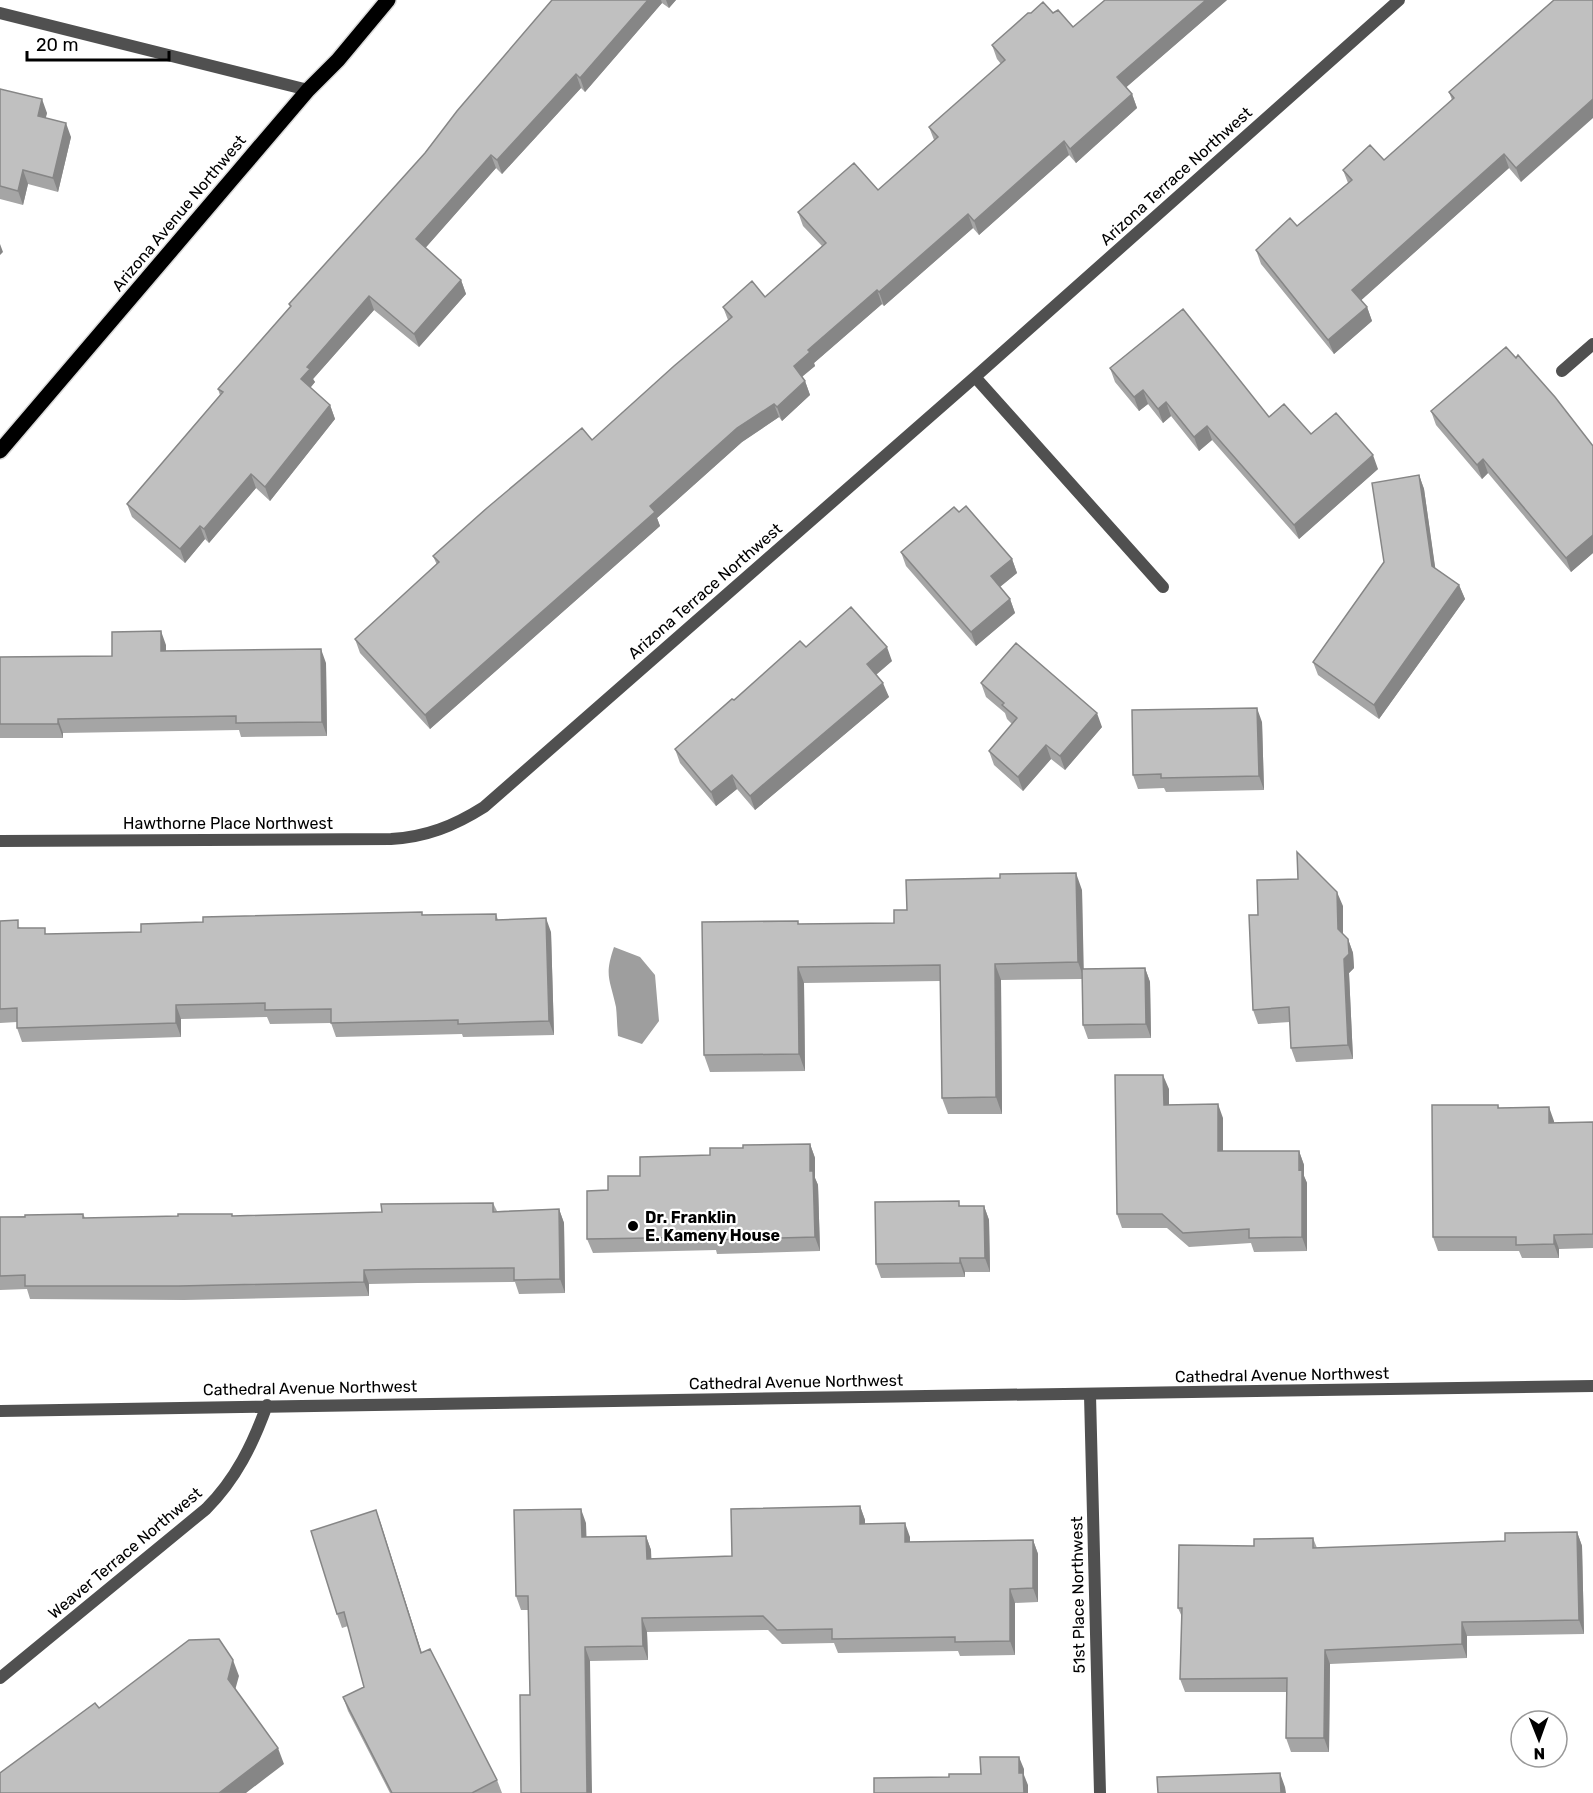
<svg xmlns="http://www.w3.org/2000/svg" width="1593" height="1793" font-family="Rubik,sans-serif">
	<style>
		.water { fill: #9e9e9e }
		.lines { fill: none; stroke-linecap: round; stroke-linejoin: round }
		.primary-casing { stroke: #dbdbdb; stroke-width: 18 }
		.minor { stroke: #505050; stroke-width: 12 }
		.primary { stroke: #000; stroke-width: 15 }
		.wall { fill: #a5a5a5 }
		.shaded-wall { fill: #868686 }
		.building { fill: #c0c0c0; stroke: #868686; stroke-width: 1.5 }
		.poi-dot { fill: #000; stroke: #fff; stroke-width: 2 }
		.labels { text-anchor: middle; dominant-baseline: central; stroke-width: 4.5; stroke-linejoin: round; paint-order: stroke }
		.street-label { font-size: 16px; fill: #000; stroke: #fff }
		.poi-label { font-size: 16px; font-weight: bold; fill: #000; stroke: #fff; text-anchor: start }
	</style>
	<rect width="100%" height="100%" fill="#fff"/>
	<path class="water" d="M 614,947 L 640,957 L 655,975 L 659,1021 L 642,1044 L 618,1036 C 617,1026 617,1016 616,1007 C 610,979 604,976 614,947 Z"/>
	<g class="lines">
		<g class="primary-casing">
			<path id="primary" d="M 0,451 L 238,172 L 308,90 L 338,60 L 388,0"/>
		</g>
		<path class="minor" d="M 0,13 L 308,90
			M 1562,371 L 1593,344
			M 975,377 L 1163,587
			M 0,841 L 391,839 C 426,837 454,826 484,807 L 975,377 L 1399,0
			M 1090,1395 L 1100,1793
			M 0,1411 C 531,1399 1062,1396 1593,1386
			M 0,1678 L 206,1509 C 236,1479 253,1444 267,1405"/>
		<use href="#primary" class="primary"/>
	</g>
	<path class="wall" d="M 552,0 L 676,0 L 669,8 L 662,3 L 585,92 L 581,88 L 502,174 L 496,168 L 425,248 L 461,280 L 466,294 L 419,347 L 374,310 L 313,379 L 315,382 L 310,388 L 330,405 L 335,419 L 270,501 L 256,488 L 209,543 L 205,539 L 185,563 L 132,517 L 127,504 L 220,395 L 218,389 L 290,307 L 289,304 L 425,153 Z
		M 1227,0 L 1126,87 L 1132,94 L 1137,108 L 1076,163 L 1069,155 L 979,235 L 973,228 L 884,306 L 882,304 L 814,363 L 815,366 L 802,377 L 805,381 L 810,395 L 782,421 L 779,417 L 742,442 L 657,518 L 660,526 L 430,729 L 360,653 L 355,639 L 437,565 L 433,556 L 592,440 L 728,320 L 723,307 L 765,297 L 822,246 L 803,226 L 798,212 L 878,190 L 934,140 L 929,127 L 1001,64 L 997,59 L 992,45 L 1031,13 L 1053,13 L 1073,27 Z
		M 1554,0 L 1521,182 L 1509,168 L 1361,300 L 1367,307 L 1372,321 L 1334,354 L 1261,264 L 1256,250 L 1297,226 L 1348,183 L 1343,170 L 1384,160 L 1452,100 L 1449,92 Z
		M 0,89 L 47,113 L 45,118 L 71,137 L 58,192 L 28,184 L 23,205 L 0,199 Z
		M 1110,368 L 1269,417 L 1311,434 L 1378,469 L 1299,539 L 1212,440 L 1199,451 L 1171,416 L 1163,423 L 1148,404 L 1139,411 L 1115,382 Z
		M 1431,411 L 1593,446 L 1593,553 L 1571,572 L 1488,473 L 1482,479 L 1436,425 Z
		M 1419,475 L 1424,489 L 1435,568 L 1459,585 L 1465,599 L 1379,719 L 1318,675 L 1313,662 L 1384,562 Z
		M 959,512 L 1012,559 L 1017,573 L 1000,587 L 1010,599 L 1015,613 L 976,646 L 906,566 L 901,552 Z
		M 166,645 L 166,651 L 326,663 L 327,736 L 241,737 L 239,730 L 63,733 L 63,738 L 0,738 L 0,657 L 112,656 Z
		M 806,647 L 892,661 L 876,675 L 889,697 L 755,810 L 737,789 L 716,806 L 680,763 L 675,749 L 734,700 Z
		M 981,683 L 1102,727 L 1065,770 L 1051,759 L 1023,791 L 994,765 L 989,751 L 1012,724 L 1007,719 L 1005,713 L 986,697 Z
		M 1262,722 L 1264,790 L 1166,792 L 1164,788 L 1138,789 L 1133,775 Z
		M 1082,890 L 1083,969 L 1145,968 L 1150,982 L 1151,1038 L 1088,1039 L 1083,1025 L 1082,979 L 1001,980 L 1002,1114 L 948,1114 L 942,1098 L 940,981 L 804,983 L 805,1071 L 710,1072 L 704,1055 L 799,924 L 894,923 L 907,910 Z
		M 1343,906 L 1343,934 L 1348,939 L 1353,953 L 1354,968 L 1349,973 L 1353,1059 L 1296,1062 L 1291,1048 L 1290,1022 L 1258,1024 L 1253,1010 L 1258,915 Z
		M 496,914 L 498,920 L 551,932 L 554,1035 L 463,1037 L 462,1034 L 336,1037 L 331,1023 L 270,1024 L 267,1017 L 181,1019 L 181,1037 L 22,1042 L 17,1028 L 17,1022 L 0,1023 L 0,921 L 21,928 L 47,934 L 141,932 L 424,915 Z
		M 1169,1089 L 1169,1105 L 1223,1118 L 1223,1151 L 1299,1151 L 1304,1165 L 1304,1176 L 1307,1183 L 1307,1251 L 1254,1252 L 1251,1243 L 1189,1247 L 1167,1228 L 1122,1228 L 1117,1214 Z
		M 1498,1105 L 1499,1108 L 1554,1121 L 1554,1123 L 1593,1122 L 1593,1248 L 1559,1249 L 1559,1258 L 1522,1258 L 1519,1251 L 1438,1251 L 1433,1237 Z
		M 810,1144 L 815,1158 L 815,1178 L 818,1185 L 820,1251 L 717,1254 L 716,1250 L 593,1253 L 587,1239 L 608,1190 L 640,1176 L 710,1155 L 743,1148 Z
		M 493,1203 L 497,1211 L 559,1209 L 564,1223 L 565,1293 L 519,1294 L 515,1282 L 418,1283 L 369,1284 L 369,1296 L 184,1300 L 30,1299 L 27,1289 L 0,1290 L 0,1217 L 83,1214 L 85,1218 L 233,1216 L 382,1212 Z
		M 961,1206 L 984,1206 L 989,1220 L 990,1272 L 965,1272 L 965,1277 L 881,1278 L 876,1264 Z
		M 860,1506 L 865,1520 L 865,1524 L 910,1537 L 910,1542 L 1033,1540 L 1038,1554 L 1038,1602 L 1015,1603 L 1015,1655 L 960,1656 L 958,1651 L 838,1653 L 834,1643 L 782,1644 L 768,1630 L 647,1632 L 648,1660 L 590,1661 L 530,1695 L 529,1610 L 521,1610 L 516,1596 L 586,1523 L 586,1537 L 646,1536 L 651,1550 L 651,1559 L 732,1556 Z
		M 376,1510 L 422,1653 L 497,1780 L 502,1793 L 390,1793 L 348,1711 L 343,1697 L 364,1687 L 348,1626 L 342,1628 L 337,1614 Z
		M 1577,1532 L 1582,1546 L 1584,1634 L 1467,1636 L 1467,1658 L 1330,1664 L 1329,1752 L 1291,1752 L 1286,1738 L 1287,1692 L 1185,1692 L 1180,1679 L 1182,1617 L 1178,1608 L 1254,1546 L 1313,1538 L 1317,1548 L 1505,1541 Z"/>
	<path class="shaded-wall" d="M 648,0 L 661,0 L 662,3 L 585,92 L 580,78 Z
		M 666,0 L 676,0 L 669,8 Z
		M 1206,0 L 1227,0 L 1122,91 L 1117,77 Z
		M 576,74 L 581,88 L 502,174 L 497,160 Z
		M 1132,94 L 1137,108 L 1076,163 L 1070,149 Z
		M 42,99 L 47,113 L 43,130 L 38,116 Z
		M 1593,99 L 1593,118 L 1521,182 L 1516,168 Z
		M 66,123 L 71,137 L 58,192 L 53,178 Z
		M 1064,141 L 1069,155 L 979,235 L 974,221 Z
		M 1504,154 L 1509,168 L 1357,304 L 1352,290 Z
		M 491,155 L 496,168 L 421,253 L 416,239 Z
		M 23,170 L 28,184 L 23,205 L 18,191 Z
		M 968,214 L 973,228 L 884,306 L 879,292 Z
		M 0,244 L 3,252 L 0,255 Z
		M 461,280 L 466,294 L 419,347 L 414,334 Z
		M 877,290 L 882,304 L 814,363 L 815,366 L 799,379 L 794,366 L 808,350 Z
		M 369,296 L 374,310 L 313,379 L 315,382 L 306,393 L 301,379 L 307,367 Z
		M 1367,307 L 1372,321 L 1334,354 L 1328,340 Z
		M 805,381 L 810,395 L 782,421 L 777,407 Z
		M 1143,390 L 1148,404 L 1139,411 L 1134,397 Z
		M 1166,402 L 1171,416 L 1163,423 L 1158,409 Z
		M 774,404 L 779,417 L 742,442 L 657,518 L 660,526 L 430,729 L 425,715 L 650,506 L 737,428 Z
		M 330,405 L 335,419 L 270,501 L 265,487 Z
		M 1207,426 L 1212,440 L 1199,451 L 1194,437 Z
		M 1373,455 L 1378,469 L 1299,539 L 1294,525 Z
		M 1483,459 L 1488,473 L 1482,479 L 1477,465 Z
		M 251,474 L 256,488 L 209,543 L 204,529 Z
		M 1419,475 L 1424,489 L 1437,580 L 1432,566 Z
		M 200,526 L 205,539 L 185,563 L 180,549 Z
		M 1593,535 L 1593,553 L 1571,572 L 1566,558 Z
		M 1012,559 L 1017,573 L 996,590 L 991,576 Z
		M 1459,585 L 1465,599 L 1379,719 L 1374,705 Z
		M 1010,599 L 1015,613 L 976,646 L 971,632 Z
		M 161,631 L 166,645 L 166,665 L 161,651 Z
		M 887,647 L 892,661 L 872,678 L 867,664 Z
		M 321,649 L 326,663 L 327,736 L 322,722 Z
		M 883,683 L 889,697 L 755,810 L 750,796 Z
		M 1257,708 L 1262,722 L 1264,790 L 1259,776 Z
		M 1097,713 L 1102,727 L 1065,770 L 1060,756 Z
		M 58,719 L 63,733 L 63,738 L 58,724 Z
		M 1046,745 L 1051,759 L 1023,791 L 1018,777 Z
		M 732,775 L 737,789 L 716,806 L 711,792 Z
		M 1076,873 L 1082,890 L 1084,979 L 1078,962 Z
		M 1337,892 L 1343,906 L 1343,943 L 1338,929 Z
		M 546,918 L 551,932 L 554,1035 L 549,1021 Z
		M 1348,939 L 1353,953 L 1354,968 L 1349,973 L 1353,1059 L 1348,1045 L 1344,959 Z
		M 995,964 L 1001,980 L 1002,1114 L 996,1097 Z
		M 798,967 L 804,983 L 805,1071 L 799,1054 Z
		M 1145,968 L 1150,982 L 1151,1038 L 1146,1024 Z
		M 176,1005 L 181,1019 L 181,1037 L 176,1023 Z
		M 1163,1075 L 1169,1089 L 1169,1119 L 1164,1105 Z
		M 1218,1104 L 1223,1118 L 1223,1165 L 1218,1151 Z
		M 1549,1107 L 1554,1121 L 1555,1137 L 1549,1123 Z
		M 810,1144 L 815,1158 L 815,1178 L 818,1185 L 820,1251 L 815,1237 L 810,1171 Z
		M 1299,1151 L 1304,1165 L 1304,1176 L 1307,1183 L 1307,1251 L 1302,1237 Z
		M 984,1206 L 989,1220 L 990,1272 L 985,1258 Z
		M 559,1209 L 564,1223 L 565,1293 L 560,1279 Z
		M 1554,1235 L 1559,1249 L 1559,1258 L 1554,1244 Z
		M 960,1258 L 965,1272 L 965,1277 L 960,1263 Z
		M 364,1270 L 369,1284 L 369,1296 L 364,1282 Z
		M 860,1506 L 865,1520 L 865,1538 L 860,1524 Z
		M 581,1509 L 586,1523 L 587,1551 L 582,1537 Z
		M 376,1510 L 381,1524 L 426,1667 L 421,1653 Z
		M 905,1523 L 910,1537 L 910,1556 L 905,1542 Z
		M 1577,1532 L 1582,1546 L 1584,1634 L 1579,1620 Z
		M 646,1536 L 651,1550 L 652,1573 L 647,1559 Z
		M 1033,1540 L 1038,1554 L 1038,1602 L 1033,1588 Z
		M 1010,1589 L 1015,1603 L 1015,1655 L 1010,1641 Z
		M 642,1618 L 647,1632 L 648,1660 L 643,1646 Z
		M 1462,1622 L 1467,1636 L 1467,1658 L 1462,1644 Z
		M 585,1647 L 590,1661 L 592,1793 L 587,1793 Z
		M 1325,1650 L 1330,1664 L 1329,1752 L 1324,1738 Z
		M 233,1660 L 239,1676 L 234,1694 L 228,1679 Z
		M 278,1748 L 284,1764 L 246,1793 L 219,1793 Z
		M 1019,1757 L 1024,1769 L 1024,1775 L 1028,1785 L 1028,1793 L 1024,1793 L 1019,1773 Z
		M 1280,1773 L 1285,1787 L 1286,1793 L 1281,1793 Z"/>
	<path class="building" d="M 552,0 L 648,0 L 580,78 L 576,74 L 497,160 L 491,155 L 416,239 L 461,280 L 414,334 L 369,296 L 307,367 L 310,369 L 301,379 L 330,405 L 265,487 L 251,474 L 204,529 L 200,526 L 180,549 L 127,504 L 223,392 L 218,389 L 291,306 L 289,304 L 425,153 L 457,111 Z
		M 1105,0 L 1206,0 L 1117,77 L 1132,94 L 1070,149 L 1064,141 L 974,221 L 968,214 L 879,292 L 877,290 L 808,350 L 810,352 L 794,366 L 805,381 L 777,407 L 774,404 L 737,428 L 650,506 L 655,512 L 425,715 L 355,639 L 439,562 L 433,556 L 487,508 L 582,428 L 592,440 L 674,366 L 732,317 L 723,307 L 752,281 L 765,297 L 826,243 L 798,212 L 854,163 L 878,190 L 938,137 L 929,127 L 1005,60 L 992,45 L 1028,13 L 1031,13 L 1043,2 L 1053,13 L 1058,10 L 1073,27 Z
		M 1554,0 L 1593,0 L 1593,99 L 1516,168 L 1504,154 L 1352,290 L 1367,307 L 1328,340 L 1256,250 L 1290,218 L 1297,226 L 1352,180 L 1343,170 L 1370,145 L 1384,160 L 1454,98 L 1449,92 Z
		M 0,89 L 42,99 L 38,116 L 66,123 L 53,178 L 23,170 L 18,191 L 0,186 Z
		M 1183,309 L 1269,417 L 1284,404 L 1311,434 L 1336,413 L 1373,455 L 1294,525 L 1207,426 L 1194,437 L 1166,402 L 1158,409 L 1143,390 L 1134,397 L 1110,368 Z
		M 1506,347 L 1516,358 L 1518,355 L 1555,397 L 1593,446 L 1593,535 L 1566,558 L 1483,459 L 1477,465 L 1431,411 Z
		M 1419,475 L 1432,566 L 1459,585 L 1374,705 L 1313,662 L 1384,562 L 1372,483 Z
		M 966,506 L 1012,559 L 991,576 L 1010,599 L 971,632 L 901,552 L 954,507 L 959,512 Z
		M 851,607 L 887,647 L 867,664 L 883,683 L 750,796 L 732,775 L 711,792 L 675,749 L 732,699 L 734,700 L 800,641 L 806,647 Z
		M 161,631 L 161,651 L 321,649 L 322,722 L 236,723 L 236,716 L 58,719 L 58,724 L 0,724 L 0,657 L 112,656 L 112,632 Z
		M 1016,643 L 1097,713 L 1060,756 L 1046,745 L 1018,777 L 989,751 L 1017,718 L 1002,705 L 1004,703 L 981,683 Z
		M 1257,708 L 1259,776 L 1161,778 L 1161,774 L 1133,775 L 1132,710 Z
		M 1297,852 L 1337,892 L 1338,929 L 1348,939 L 1349,954 L 1344,959 L 1348,1045 L 1291,1048 L 1289,1007 L 1253,1010 L 1249,915 L 1258,915 L 1257,880 L 1298,879 Z
		M 1076,873 L 1078,962 L 995,964 L 996,1097 L 942,1098 L 940,965 L 798,967 L 799,1054 L 704,1055 L 702,922 L 798,921 L 798,924 L 894,923 L 894,910 L 907,910 L 906,880 L 1000,878 L 1000,874 Z
		M 422,912 L 422,915 L 496,914 L 496,920 L 546,918 L 549,1021 L 458,1024 L 458,1020 L 331,1023 L 331,1009 L 265,1010 L 265,1003 L 176,1005 L 176,1023 L 17,1028 L 17,1008 L 0,1009 L 0,921 L 18,920 L 18,928 L 45,928 L 45,934 L 141,932 L 141,924 L 203,922 L 203,917 Z
		M 1145,968 L 1146,1024 L 1083,1025 L 1082,969 Z
		M 1115,1075 L 1163,1075 L 1164,1105 L 1218,1104 L 1218,1151 L 1299,1151 L 1299,1170 L 1302,1169 L 1302,1237 L 1249,1238 L 1249,1229 L 1183,1233 L 1162,1214 L 1117,1214 Z
		M 1432,1105 L 1498,1105 L 1498,1108 L 1549,1107 L 1549,1123 L 1593,1122 L 1593,1234 L 1554,1235 L 1554,1244 L 1516,1245 L 1516,1237 L 1433,1237 Z
		M 810,1144 L 810,1171 L 813,1171 L 815,1237 L 712,1240 L 712,1237 L 587,1239 L 587,1191 L 608,1190 L 608,1176 L 640,1176 L 640,1157 L 710,1155 L 710,1148 L 743,1148 L 743,1145 Z
		M 959,1201 L 959,1206 L 984,1206 L 985,1258 L 960,1258 L 960,1263 L 876,1264 L 875,1202 Z
		M 493,1203 L 493,1212 L 559,1209 L 560,1279 L 514,1280 L 514,1268 L 413,1269 L 364,1270 L 364,1282 L 179,1286 L 25,1286 L 25,1275 L 0,1276 L 0,1217 L 25,1217 L 25,1215 L 83,1214 L 83,1218 L 178,1216 L 178,1214 L 232,1214 L 232,1216 L 382,1212 L 381,1204 Z
		M 860,1506 L 860,1524 L 905,1523 L 905,1542 L 1033,1540 L 1033,1588 L 1010,1589 L 1010,1641 L 955,1642 L 955,1637 L 832,1639 L 832,1629 L 777,1630 L 763,1616 L 642,1618 L 643,1646 L 585,1647 L 587,1793 L 521,1793 L 520,1695 L 530,1695 L 528,1596 L 516,1596 L 514,1510 L 581,1509 L 582,1537 L 646,1536 L 647,1559 L 732,1556 L 731,1509 Z
		M 376,1510 L 421,1653 L 430,1649 L 497,1780 L 472,1793 L 392,1793 L 343,1697 L 364,1687 L 344,1612 L 337,1614 L 311,1531 Z
		M 1577,1532 L 1579,1620 L 1462,1622 L 1462,1644 L 1325,1650 L 1324,1738 L 1286,1738 L 1287,1678 L 1180,1679 L 1182,1608 L 1178,1608 L 1179,1545 L 1254,1546 L 1254,1539 L 1313,1538 L 1313,1548 L 1505,1541 L 1505,1533 Z
		M 219,1639 L 233,1660 L 228,1679 L 278,1748 L 219,1793 L 0,1793 L 0,1773 L 95,1703 L 99,1708 L 189,1640 Z
		M 980,1757 L 1019,1757 L 1019,1773 L 1023,1773 L 1024,1793 L 874,1793 L 874,1778 L 949,1777 L 949,1774 L 981,1774 Z
		M 1280,1773 L 1281,1793 L 1158,1793 L 1157,1777 Z"/>
	<circle class="poi-dot" cx="633" cy="1226" r="6"/>
	<g class="labels">
		<g class="street-label">
			<text transform="translate(1176 176) rotate(-42)">Arizona Terrace Northwest</text>
			<text transform="translate(179 213) rotate(-50)">Arizona Avenue Northwest</text>
			<text transform="translate(705 591) rotate(-41)">Arizona Terrace Northwest</text>
			<text x="228" y="823">Hawthorne Place Northwest</text>
			<text transform="translate(1282 1375) rotate(-1)">Cathedral Avenue Northwest</text>
			<text transform="translate(796 1382) rotate(-1)">Cathedral Avenue Northwest</text>
			<text transform="translate(310 1388) rotate(-1)">Cathedral Avenue Northwest</text>
			<text transform="translate(125 1553) rotate(-40)">Weaver Terrace Northwest</text>
			<text transform="translate(1078 1595) rotate(-91)">51st Place Northwest</text>
		</g>
		<g class="poi-label">
			<text x="645" y="1217">Dr. Franklin<tspan x="645" dy="18">E. Kameny House</tspan></text>
		</g>
	</g>
	<g transform="translate(1539 1739) rotate(179)"><circle r="28" fill="#ffffff" stroke="#999999" stroke-width="1.5"/>
	<path d="M0-4.5L10 22L0 15L-10 22Z" fill="#000000"/>
	<text y="-9" font-size="16" font-weight="bold" text-anchor="middle" fill="#000000">N</text>
	</g>
	<path d="M27 51v9h142v-9" fill="none" stroke="#000000" stroke-width="3"/>
	<text x="36" y="51" font-size="18" fill="#000000" stroke="#ffffff" stroke-width="4.5" paint-order="stroke">20 m</text>
</svg>
